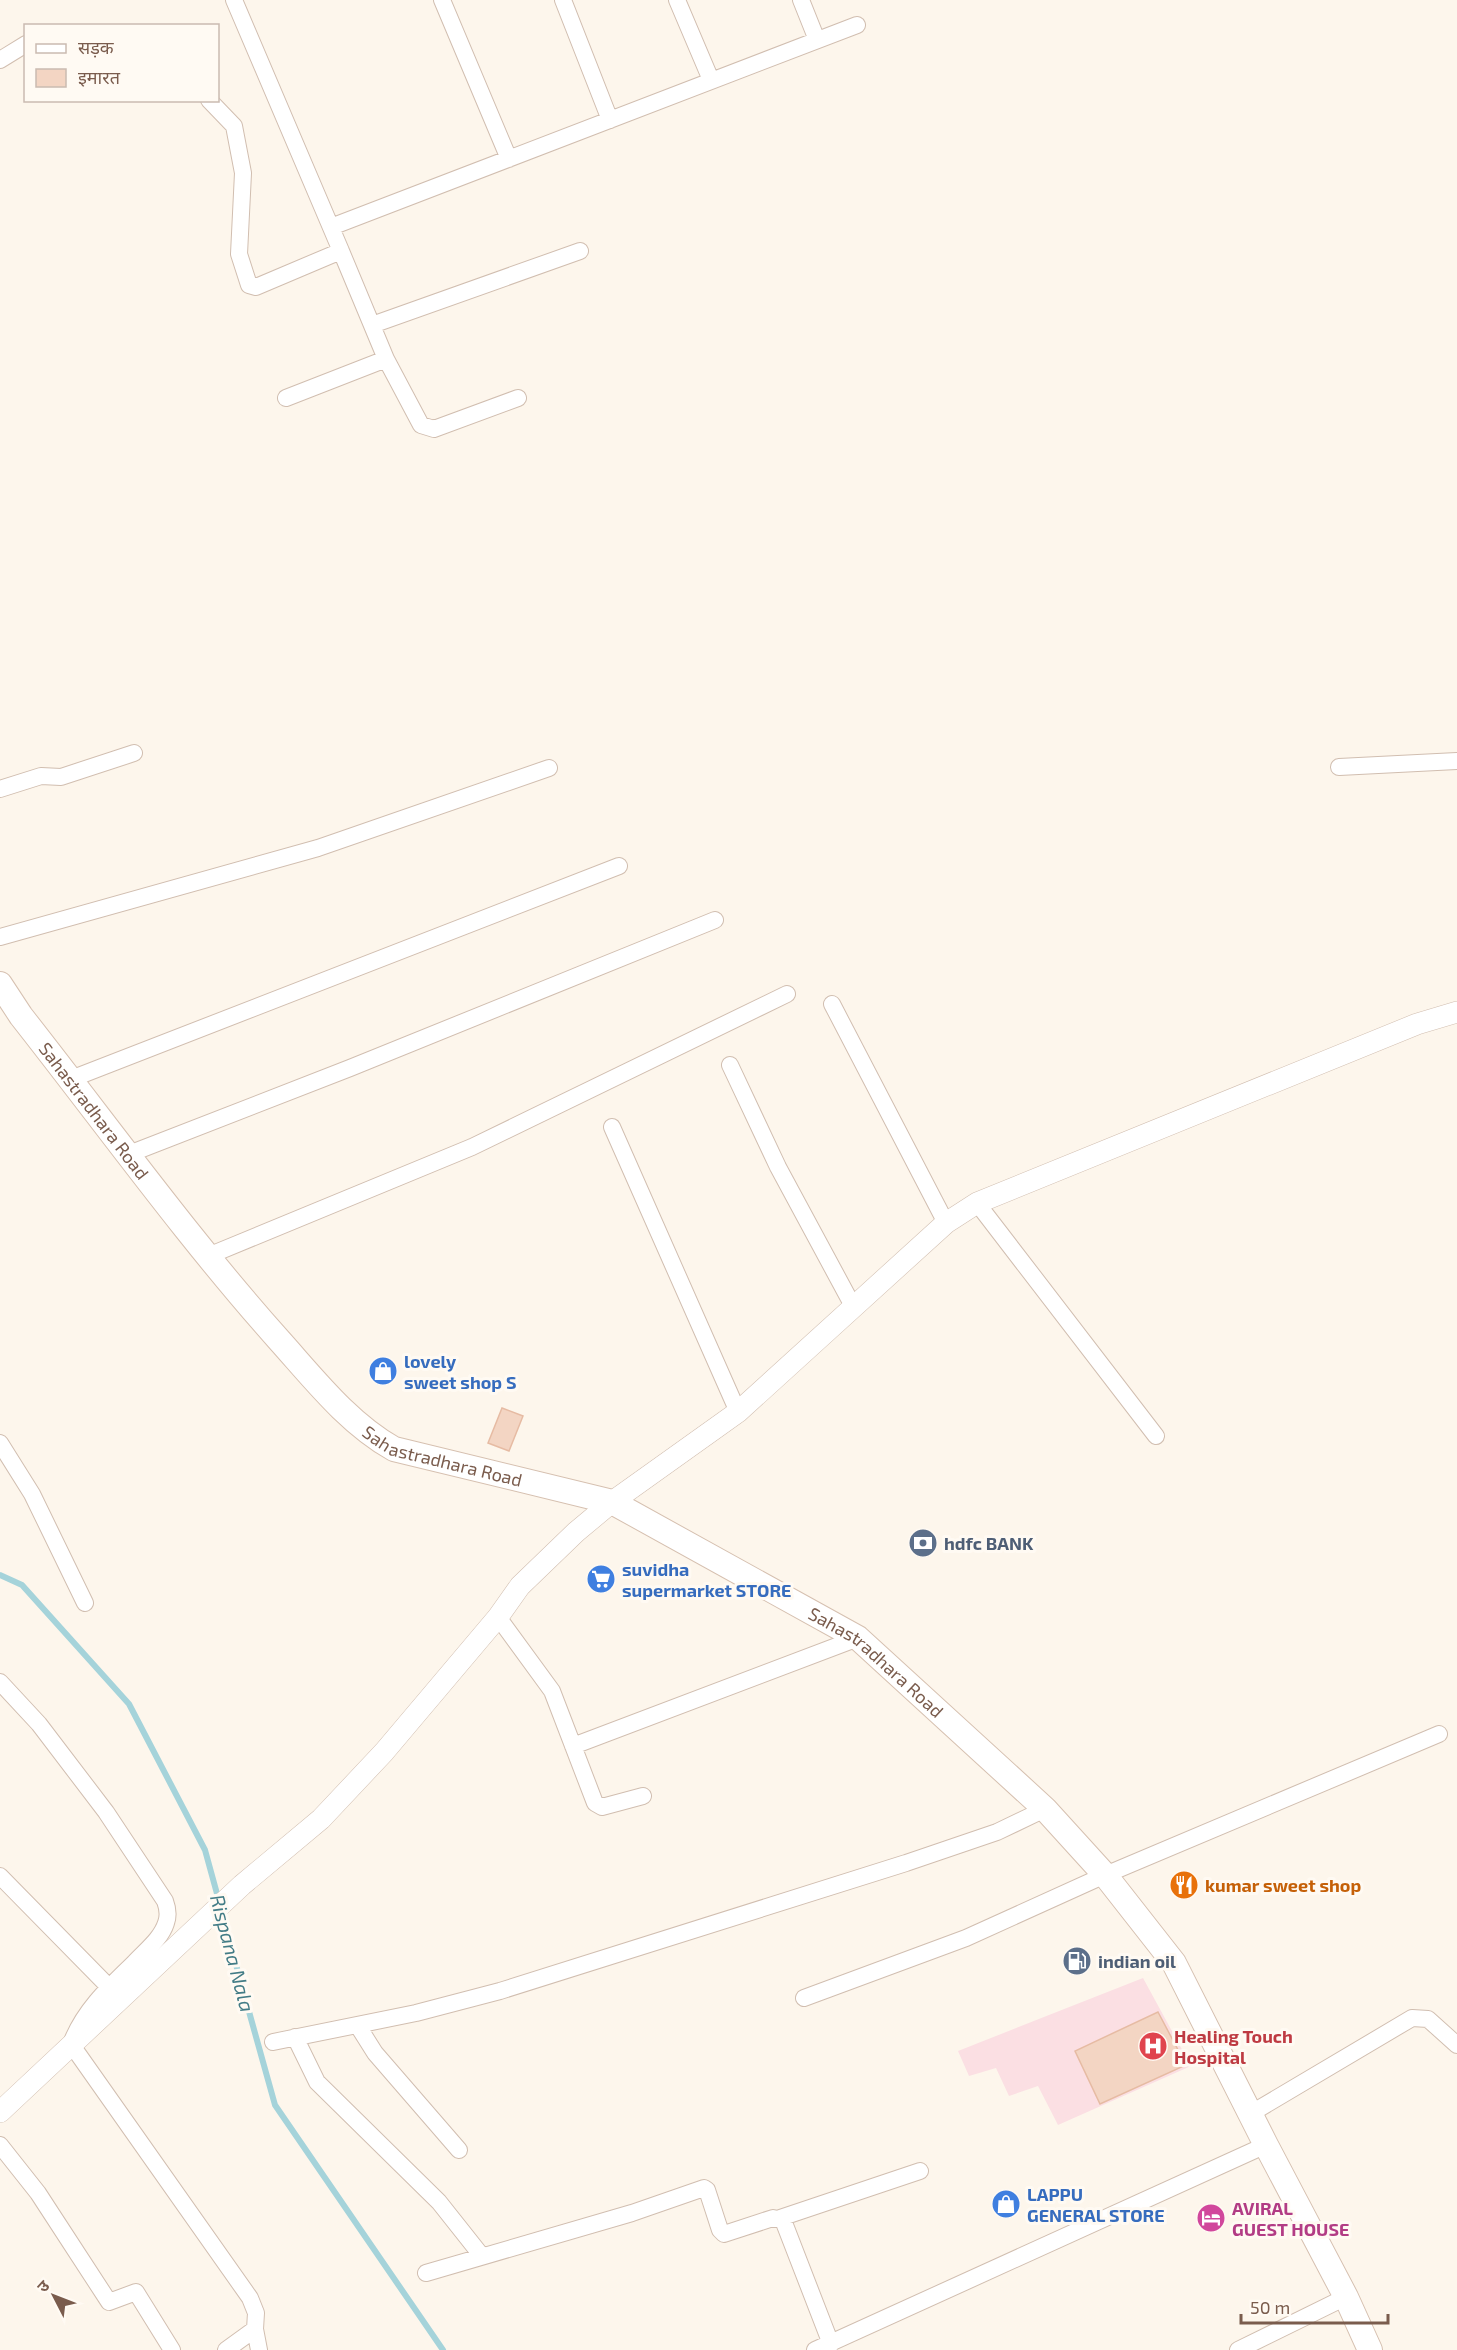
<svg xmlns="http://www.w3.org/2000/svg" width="1457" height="2350" font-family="'Exo 2','Noto Sans Devanagari',sans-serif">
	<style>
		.medical { fill: #fbdfe3 }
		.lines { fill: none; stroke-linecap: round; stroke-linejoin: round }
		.stream { stroke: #a5d3da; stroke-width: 6 }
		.building { fill: #f3d5c3; stroke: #e6bba3; stroke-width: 1.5 }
		.minor-casing { stroke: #d1beb0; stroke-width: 18 }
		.tertiary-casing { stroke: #d1beb0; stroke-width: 22 }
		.secondary-casing { stroke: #d6c0b0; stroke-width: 26 }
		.minor { stroke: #fff; stroke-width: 16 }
		.tertiary { stroke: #fff; stroke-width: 21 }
		.secondary { stroke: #fff; stroke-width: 24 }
		.labels { text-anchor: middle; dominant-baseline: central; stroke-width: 6; stroke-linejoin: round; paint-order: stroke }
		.street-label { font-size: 18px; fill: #7a5c4d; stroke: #fffaf3 }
		.shop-label { font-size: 18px; font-weight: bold; fill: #366cbe; stroke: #fffaf3; text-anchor: start }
		.service-label { font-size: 18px; font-weight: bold; fill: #4e5e75; stroke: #fffaf3; text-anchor: start }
		.food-label { font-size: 18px; font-weight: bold; fill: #c56008; stroke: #fffaf3; text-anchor: start }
		.health-label { font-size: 18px; font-weight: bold; fill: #be3a42; stroke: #fffaf3; text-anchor: start }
		.hotel-label { font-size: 18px; font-weight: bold; fill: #b23c85; stroke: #fffaf3; text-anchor: start }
		.water-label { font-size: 20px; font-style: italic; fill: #437c86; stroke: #fffaf3 }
	</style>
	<rect width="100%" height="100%" fill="#fdf6ec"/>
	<path class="medical" d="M 1143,1978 L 1191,2066 L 1058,2125 L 1038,2086 L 1009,2096 L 996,2068 L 969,2076 L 958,2051 Z"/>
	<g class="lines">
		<path class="stream" d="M 0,1575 L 22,1585 L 129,1704 L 205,1850 L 219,1901
			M 221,1911 L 275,2105 L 443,2350"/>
	</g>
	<path class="building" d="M 502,1408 L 523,1416 L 509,1451 L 488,1443 Z
		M 1158,2012 L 1186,2065 L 1100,2104 L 1075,2051 Z"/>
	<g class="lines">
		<g class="minor-casing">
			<path id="minor" d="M 442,0 L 509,159
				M 563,0 L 610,120
				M 677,0 L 711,80
				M 801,0 L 817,40
				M 0,60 L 26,44
				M 209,100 L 234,126 L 243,173 L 239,254 L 249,285 L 256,287 L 341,251 L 234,0
				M 331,227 L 857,25
				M 341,251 L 386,359 L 421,425 L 434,429 L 518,398
				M 372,325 L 580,251
				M 286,398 L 386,359
				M 1339,767 L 1457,761
				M 0,789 L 41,776 L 61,777 L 134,753
				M 0,937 L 318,848 L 549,768
				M 832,1004 L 946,1223
				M 730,1065 L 778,1167 L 854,1308
				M 71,1079 L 619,866
				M 612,1127 L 738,1412
				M 129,1154 L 350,1068 L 715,920
				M 977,1203 L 1156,1436
				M 208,1256 L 472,1147 L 787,994
				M 0,1443 L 32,1494 L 85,1603
				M 498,1617 L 552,1691 L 595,1803 L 602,1807 L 643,1796
				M 0,1682 L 39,1724 L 106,1812 L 165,1901 C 168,1909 169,1915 166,1923 C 161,1939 145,1951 134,1963 C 109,1987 83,2011 71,2044 L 250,2298 L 256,2313 L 255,2329 L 226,2350
				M 573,1746 L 858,1638
				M 0,1876 L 109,1987
				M 804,1998 L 966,1938 L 1105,1875 L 1439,1734
				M 358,2026 L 375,2053 L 459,2150
				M 295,2037 L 317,2082 L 439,2202 L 481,2255
				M 273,2042 L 416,2013 L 500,1991 L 906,1863 L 997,1832 L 1045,1809
				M 1250,2114 L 1412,2018 L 1428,2019 L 1457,2045
				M 0,2145 L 38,2193 L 109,2302 L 136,2292 L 172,2350
				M 780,2218 L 920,2171
				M 426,2273 L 632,2213 L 704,2188 L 707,2190 L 720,2230 L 724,2234 L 773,2218 L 783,2220 L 831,2344
				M 255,2329 L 259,2350
				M 815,2350 L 1266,2145
				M 1238,2350 L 1346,2297"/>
		</g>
		<g class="tertiary-casing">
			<path id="tertiary" d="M 0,2112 L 242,1885 L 321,1819 L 384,1752 L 498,1617 L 520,1586 L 576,1532 L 612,1502 L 738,1412 L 946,1223 L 977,1203 L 1417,1024 L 1457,1012"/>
		</g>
		<g class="secondary-casing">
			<g id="secondary">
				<path id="s1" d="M 0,984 L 21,1016 C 106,1124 187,1237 279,1340 C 314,1379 348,1423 394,1449 L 612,1502 L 858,1638 L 1045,1809 L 1105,1875 L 1174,1963 L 1266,2145 L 1346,2297 L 1370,2350"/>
			</g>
		</g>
		<use href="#minor" class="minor"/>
		<use href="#tertiary" class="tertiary"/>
		<use href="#secondary" class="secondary"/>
	</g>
	<defs>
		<g id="shop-disc" transform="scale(1.5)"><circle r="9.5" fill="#3f7fe0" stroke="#fffaf3"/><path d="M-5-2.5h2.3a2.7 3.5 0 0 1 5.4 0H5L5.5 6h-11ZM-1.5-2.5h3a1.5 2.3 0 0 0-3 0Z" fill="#fff"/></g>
		<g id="bank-disc" transform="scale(1.5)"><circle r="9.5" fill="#5c6f8a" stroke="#fffaf3"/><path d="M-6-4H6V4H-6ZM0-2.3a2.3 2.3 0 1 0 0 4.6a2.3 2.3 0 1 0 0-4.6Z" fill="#fff"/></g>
		<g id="supermarket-disc" transform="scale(1.5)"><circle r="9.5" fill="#3f7fe0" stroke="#fffaf3"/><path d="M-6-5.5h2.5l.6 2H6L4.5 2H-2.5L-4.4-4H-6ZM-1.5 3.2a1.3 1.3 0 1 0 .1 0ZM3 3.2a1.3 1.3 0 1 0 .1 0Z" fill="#fff"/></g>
		<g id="restaurant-disc" transform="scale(1.5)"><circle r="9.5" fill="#e8710a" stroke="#fffaf3"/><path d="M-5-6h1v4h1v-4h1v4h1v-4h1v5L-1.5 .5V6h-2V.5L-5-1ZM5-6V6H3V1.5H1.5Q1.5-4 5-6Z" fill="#fff"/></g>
		<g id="fuel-disc" transform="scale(1.5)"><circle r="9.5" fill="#5c6f8a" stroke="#fffaf3"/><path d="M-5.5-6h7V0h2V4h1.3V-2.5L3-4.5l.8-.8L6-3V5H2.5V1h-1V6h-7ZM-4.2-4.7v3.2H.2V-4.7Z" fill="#fff"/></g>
		<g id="hospital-disc" transform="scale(1.5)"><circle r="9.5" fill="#e0444e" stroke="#fffaf3"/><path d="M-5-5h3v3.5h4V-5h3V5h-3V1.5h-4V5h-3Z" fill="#fff"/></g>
		<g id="hotel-disc" transform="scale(1.5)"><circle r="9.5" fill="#d1479c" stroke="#fffaf3"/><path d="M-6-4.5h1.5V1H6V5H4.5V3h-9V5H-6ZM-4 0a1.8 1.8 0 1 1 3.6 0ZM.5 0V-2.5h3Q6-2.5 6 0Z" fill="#fff"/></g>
	</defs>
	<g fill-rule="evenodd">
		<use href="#shop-disc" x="383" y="1371"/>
		<use href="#bank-disc" x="923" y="1543"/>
		<use href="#supermarket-disc" x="601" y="1579"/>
		<use href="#restaurant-disc" x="1184" y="1885"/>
		<use href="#fuel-disc" x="1077" y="1961"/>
		<use href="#hospital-disc" x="1153" y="2046"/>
		<use href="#shop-disc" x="1006" y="2204"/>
		<use href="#hotel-disc" x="1211" y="2218"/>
	</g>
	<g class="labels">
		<g class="street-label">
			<text stroke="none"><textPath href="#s1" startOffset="158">Sahastradhara Road</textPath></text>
			<text stroke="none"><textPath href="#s1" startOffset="660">Sahastradhara Road</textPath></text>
			<text stroke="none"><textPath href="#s1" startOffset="1146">Sahastradhara Road</textPath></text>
		</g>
		<g class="shop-label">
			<text x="404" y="1361">lovely<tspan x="404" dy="21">sweet shop S</tspan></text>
			<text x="622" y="1569">suvidha<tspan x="622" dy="21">supermarket STORE</tspan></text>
			<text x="1027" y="2194">LAPPU<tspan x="1027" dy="21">GENERAL STORE</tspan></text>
		</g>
		<g class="service-label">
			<text x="944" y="1543">hdfc BANK</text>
			<text x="1098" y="1961">indian oil</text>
		</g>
		<g class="food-label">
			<text x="1205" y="1885">kumar sweet shop</text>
		</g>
		<g class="health-label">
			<text x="1174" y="2036">Healing Touch<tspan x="1174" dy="21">Hospital</tspan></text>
		</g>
		<g class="hotel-label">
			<text x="1232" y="2208">AVIRAL<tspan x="1232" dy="21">GUEST HOUSE</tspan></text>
		</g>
		<g class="water-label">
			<text transform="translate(233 1953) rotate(75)">Rispana Nala</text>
		</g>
	</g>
	<rect x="24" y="24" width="195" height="78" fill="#fffaf3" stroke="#cabbb1" stroke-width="1.5"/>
	<rect x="36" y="44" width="30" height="9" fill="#ffffff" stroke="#cabbb1" stroke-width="1.5"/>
	<text x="78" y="54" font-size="18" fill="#7a5c4d">सड़क</text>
	<rect x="36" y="69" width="30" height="18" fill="#f3d5c3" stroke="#cabbb1" stroke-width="1.5"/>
	<text x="78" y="84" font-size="18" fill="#7a5c4d">इमारत</text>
	<g transform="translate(54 2296) rotate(312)" stroke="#fffaf3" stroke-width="4.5" paint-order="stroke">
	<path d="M0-4.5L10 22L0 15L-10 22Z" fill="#7a5c4d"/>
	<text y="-9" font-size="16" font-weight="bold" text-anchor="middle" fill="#7a5c4d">उ</text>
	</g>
	<path d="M1241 2314v9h147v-9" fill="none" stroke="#7a5c4d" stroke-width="3"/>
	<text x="1250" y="2314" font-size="18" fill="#7a5c4d" stroke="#fffaf3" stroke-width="4.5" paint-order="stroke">50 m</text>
</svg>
